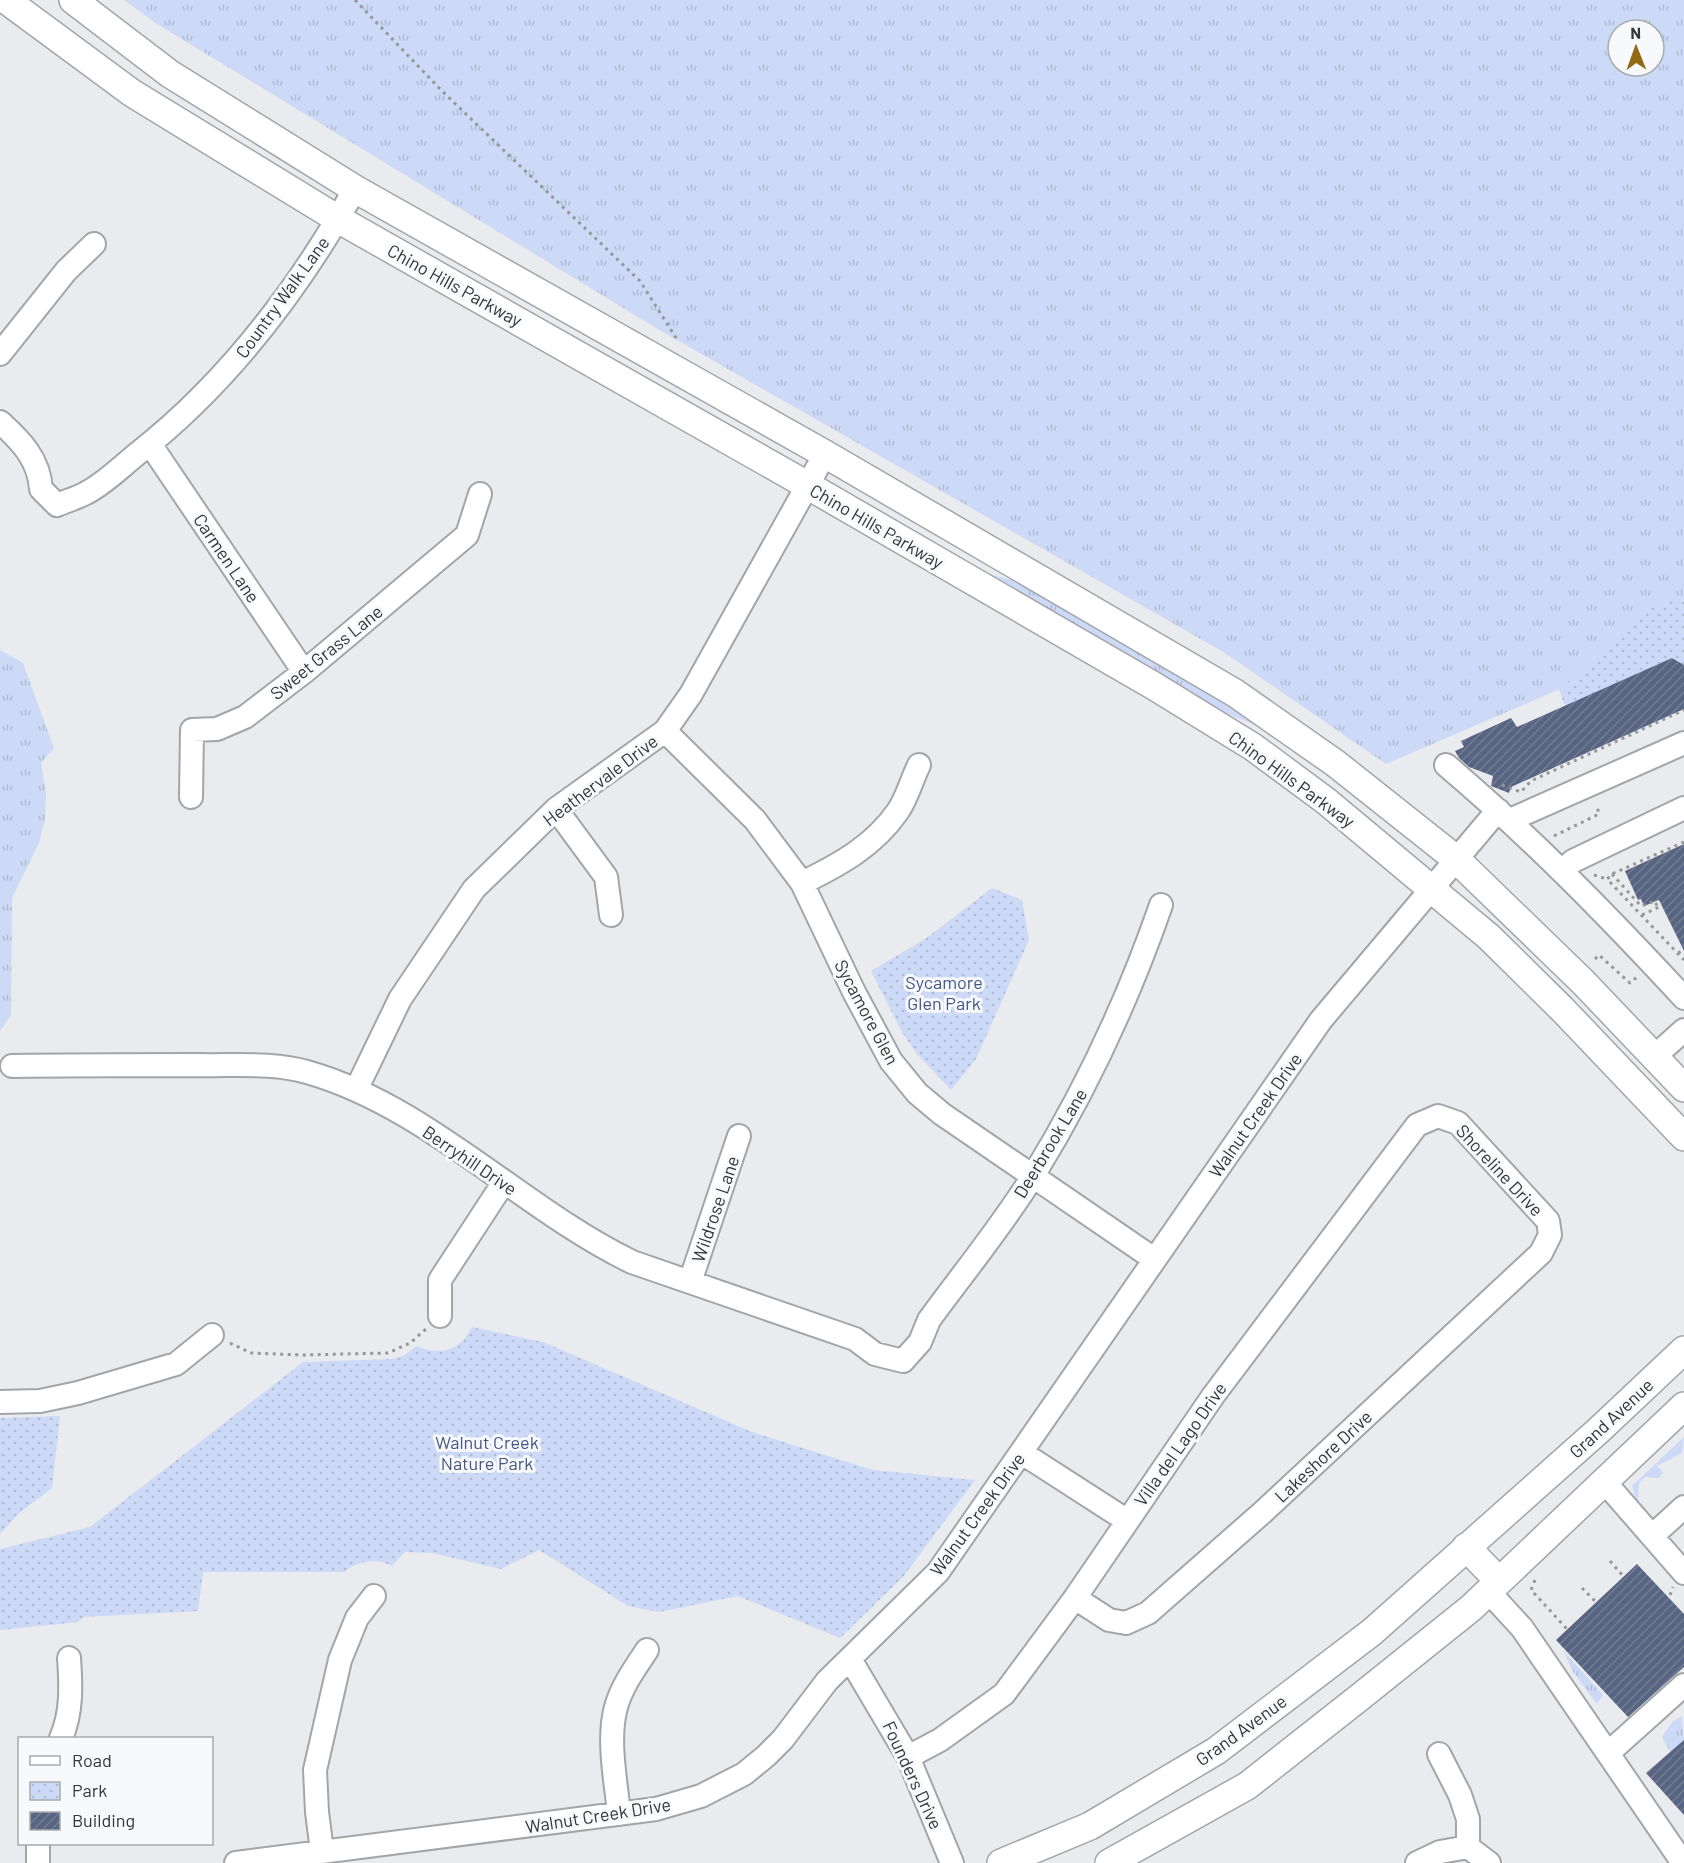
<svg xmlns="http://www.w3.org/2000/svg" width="1684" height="1863" font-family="Barlow,sans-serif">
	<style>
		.grass { fill: url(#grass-tufts); fill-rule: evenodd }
		.park { fill: url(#park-dots) }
		.building { fill: url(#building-hatch) }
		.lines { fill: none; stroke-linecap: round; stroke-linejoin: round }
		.minor-casing { stroke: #a3a5a8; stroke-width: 26 }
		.major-casing { stroke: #a3a5a8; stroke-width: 30 }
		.path { stroke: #969799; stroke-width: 3; stroke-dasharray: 3 4.5; stroke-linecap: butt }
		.minor { stroke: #fff; stroke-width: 22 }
		.major { stroke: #fff; stroke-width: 27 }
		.labels { text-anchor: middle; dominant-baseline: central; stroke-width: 6; stroke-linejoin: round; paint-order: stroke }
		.street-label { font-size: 18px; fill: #343536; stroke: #f7f9fc }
		.park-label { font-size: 18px; fill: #425683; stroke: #f7f9fc }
	</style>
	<defs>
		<pattern id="grass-tufts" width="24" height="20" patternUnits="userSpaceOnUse" patternTransform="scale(1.5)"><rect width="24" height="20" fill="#ccdaf7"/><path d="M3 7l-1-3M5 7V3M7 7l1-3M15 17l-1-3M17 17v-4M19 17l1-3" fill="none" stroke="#b0bcd4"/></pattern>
		<pattern id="park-dots" width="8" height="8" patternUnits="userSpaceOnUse" patternTransform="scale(1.5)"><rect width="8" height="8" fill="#ccdaf7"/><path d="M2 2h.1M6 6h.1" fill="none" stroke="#b0bcd4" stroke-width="1.8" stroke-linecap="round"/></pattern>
		<pattern id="building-hatch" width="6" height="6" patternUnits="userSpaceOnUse" patternTransform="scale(1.5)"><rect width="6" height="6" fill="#586582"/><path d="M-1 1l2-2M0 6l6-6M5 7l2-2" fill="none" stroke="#727c92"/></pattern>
	</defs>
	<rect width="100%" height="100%" fill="#eaebee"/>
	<path class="grass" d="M 124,0 L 1684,0 L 1684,602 L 1667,602 L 1642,610 L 1565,687 L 1386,764 L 1225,653 L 656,328 L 157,24 ZM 1618,30 L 1654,30 L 1654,66 L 1618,66 Z
		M 988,574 L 1024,583 L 1192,679 L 1258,726 L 1218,710 Z
		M 0,650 L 23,663 L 54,748 L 41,763 L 46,794 L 45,820 L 39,843 L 12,898 L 11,1015 L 0,1031 Z
		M 1684,1437 L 1682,1453 L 1659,1465 L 1656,1464 L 1663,1473 L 1658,1478 L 1645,1477 L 1639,1483 L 1638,1504 L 1632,1486 Z
		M 1563,1650 L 1603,1695 L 1597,1704 L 1573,1672 Z
		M 1682,1716 L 1684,1740 L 1670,1752 L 1662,1737 L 1672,1722 Z"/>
	<path class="park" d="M 1667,602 L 1684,602 L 1684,665 L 1672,658 L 1565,706 L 1559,690 L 1565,687 L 1642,610 Z
		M 992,888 L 1022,900 L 1029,940 L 976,1059 L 951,1090 L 917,1054 L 903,1034 L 871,971 L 925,939 Z
		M 472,1327 L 543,1342 L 752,1432 L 873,1470 L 975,1480 L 903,1577 L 840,1638 L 738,1596 L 659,1612 L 628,1606 L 539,1550 L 501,1569 L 432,1553 L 405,1552 L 392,1566 C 375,1557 359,1561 344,1572 L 203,1572 L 198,1611 L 83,1617 L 78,1622 L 0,1630 L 0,1549 L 90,1527 L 303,1362 L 392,1359 L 403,1356 L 417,1346 C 440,1357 461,1350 472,1327 Z
		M 60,1416 L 52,1488 L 18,1514 L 0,1534 L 0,1418 Z"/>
	<path class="building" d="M 1672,658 L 1684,665 L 1684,709 L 1511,787 L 1509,793 L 1491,786 L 1493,776 L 1469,767 L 1459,758 L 1455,751 L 1464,747 L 1461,741 L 1511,718 L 1517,727 Z
		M 1684,844 L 1684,951 L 1659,900 L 1644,906 L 1641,899 L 1638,900 L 1625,871 Z
		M 1637,1564 L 1684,1614 L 1684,1667 L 1628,1717 L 1556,1640 Z
		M 1684,1740 L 1684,1815 L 1646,1773 Z"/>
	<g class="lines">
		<g class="minor-casing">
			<path id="minor" d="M 0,354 L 66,271 L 94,244
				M 0,422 C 21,441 39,459 41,489 L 57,505 C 66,501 77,498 86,493 C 104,484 121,467 137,454 C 228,383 298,290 355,189
				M 150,444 L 304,672
				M 665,731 L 755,820 L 802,883 L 854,992 L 891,1061 L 917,1093 L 942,1114 L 1154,1259
				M 1446,765 C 1531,837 1608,916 1684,998
				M 191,797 L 192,730 L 217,729 L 245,717 L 304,672 L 467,535 L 480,494
				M 556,809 L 606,877 L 611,915
				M 1510,820 L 1684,743
				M 1562,871 L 1573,861 L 1684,808
				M 802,883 C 839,865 874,846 898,811 C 907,798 912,779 919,765
				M 1654,1057 L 1684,1030
				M 12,1066 C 74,1065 136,1065 198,1065 C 233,1066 273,1062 307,1072 C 427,1106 521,1208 632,1262 L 855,1339 L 875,1354 L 903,1361 L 920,1342 L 929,1320 C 964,1272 1002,1226 1033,1176 C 1086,1090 1128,1000 1161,905
				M 356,1090 L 400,999 L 474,889 L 556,809 L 665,731 L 691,694 L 825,454
				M 690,1282 L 739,1136
				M 440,1316 L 440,1280 L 504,1182
				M 0,1402 L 40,1401 L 78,1393 L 176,1364 L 212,1335
				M 1022,1453 L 1126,1520
				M 1603,1480 L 1684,1573
				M 1652,1536 L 1684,1507
				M 1488,1591 L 1522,1628 L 1683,1863
				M 850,1659 L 908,1757 L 952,1863
				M 61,1738 C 72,1713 71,1686 69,1658
				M 1616,1746 L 1684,1685
				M 1439,1754 L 1460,1795 L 1468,1819 L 1468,1847
				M 908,1757 L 940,1740 L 1004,1694 L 1075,1598 L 1213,1396 L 1417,1125 L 1438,1116 L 1458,1123 L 1548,1221 L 1550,1235 L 1541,1253 L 1263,1512 L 1148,1613 L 1126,1623 L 1109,1620 L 1075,1598
				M 619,1814 C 616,1781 607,1740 616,1707 C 622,1686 635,1668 647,1650
				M 38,1844 L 38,1863
				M 1468,1847 L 1489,1863
				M 322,1851 L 317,1812 L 315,1770 L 340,1660 L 357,1618 L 374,1596
				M 236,1863 L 656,1809 L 701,1796 L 744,1774 L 766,1756 L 783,1739 L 827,1681 L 938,1572 L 1321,1020 L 1498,810
				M 1417,1863 L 1440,1852 L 1468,1847"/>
		</g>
		<g class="major-casing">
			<path id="major" d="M 6,0 L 132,93 L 338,219 L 807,485 L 1154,686 L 1253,747 L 1326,801 L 1489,937 L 1562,1009 L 1684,1137
				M 73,0 L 170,74 L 355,189 L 825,454 L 1235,693 L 1335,763 L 1456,859 L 1583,982 L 1684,1088
				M 1466,1547 L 1499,1581
				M 1001,1863 L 1090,1826 L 1216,1751 L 1372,1632 L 1599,1430 L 1684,1350
				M 1109,1863 L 1247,1786 L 1360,1697 L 1471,1608 L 1684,1406"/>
		</g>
		<path class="path" d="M 355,0 L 442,91 L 640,281 L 678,341
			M 1502,785 L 1521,792 L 1531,781 L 1684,710
			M 1554,836 L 1599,814 L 1597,806
			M 1684,842 L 1614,873 L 1607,879 L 1684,960
			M 1612,874 L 1641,906 L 1655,901 L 1658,908
			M 1594,875 L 1607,879
			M 1642,915 L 1661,906
			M 1678,953 L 1684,950
			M 1595,959 L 1599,955 L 1630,983 L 1637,977
			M 230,1343 L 251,1353 L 302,1355 L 388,1353 L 410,1343 L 427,1328
			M 1610,1561 L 1623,1576
			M 1535,1580 L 1531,1590 L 1567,1629
			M 1582,1588 L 1595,1601
			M 1670,1595 L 1673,1587"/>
		<use href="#minor" class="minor"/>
		<use href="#major" class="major"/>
	</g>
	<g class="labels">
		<g class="street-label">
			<text transform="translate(455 285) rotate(29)">Chino Hills Parkway</text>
			<text transform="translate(282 297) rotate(-54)">Country Walk Lane</text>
			<text transform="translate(877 526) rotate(30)">Chino Hills Parkway</text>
			<text transform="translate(227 558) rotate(56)">Carmen Lane</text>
			<text transform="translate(326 652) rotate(-39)">Sweet Grass Lane</text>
			<text transform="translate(1292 779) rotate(36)">Chino Hills Parkway</text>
			<text transform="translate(600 780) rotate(-37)">Heathervale Drive</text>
			<text transform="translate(867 1012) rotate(62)">Sycamore Glen</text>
			<text transform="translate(1255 1115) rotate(-55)">Walnut Creek Drive</text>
			<text transform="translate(1050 1143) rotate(-59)">Deerbrook Lane</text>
			<text transform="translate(470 1160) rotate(34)">Berryhill Drive</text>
			<text transform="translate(1500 1170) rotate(47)">Shoreline Drive</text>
			<text transform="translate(715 1209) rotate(-71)">Wildrose Lane</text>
			<text transform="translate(1611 1418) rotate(-43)">Grand Avenue</text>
			<text transform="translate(1180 1444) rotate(-55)">Villa del Lago Drive</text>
			<text transform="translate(1323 1456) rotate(-43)">Lakeshore Drive</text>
			<text transform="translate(977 1514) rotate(-54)">Walnut Creek Drive</text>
			<text transform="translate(1241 1730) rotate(-36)">Grand Avenue</text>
			<text transform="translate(913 1775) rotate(65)">Founders Drive</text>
			<text transform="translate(598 1815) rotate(-9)">Walnut Creek Drive</text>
		</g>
		<g class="park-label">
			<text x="944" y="982">Sycamore<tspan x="944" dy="21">Glen Park</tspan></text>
			<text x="487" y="1442">Walnut Creek<tspan x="487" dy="21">Nature Park</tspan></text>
		</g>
	</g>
	<rect x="18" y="1737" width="195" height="108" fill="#f7f9fc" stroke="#a9abad" stroke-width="1.5"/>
	<rect x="30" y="1756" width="30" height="9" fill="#ffffff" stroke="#a9abad" stroke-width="1.5"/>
	<text x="72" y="1767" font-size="18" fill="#343536">Road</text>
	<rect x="30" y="1782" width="30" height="18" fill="url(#park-dots)" stroke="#a9abad" stroke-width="1.5"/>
	<text x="72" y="1797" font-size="18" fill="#343536">Park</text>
	<rect x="30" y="1812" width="30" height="18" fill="url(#building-hatch)" stroke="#a9abad" stroke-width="1.5"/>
	<text x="72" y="1827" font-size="18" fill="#343536">Building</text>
	<g transform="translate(1636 48) rotate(359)"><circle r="28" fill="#f7f9fc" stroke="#a9abad" stroke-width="1.5"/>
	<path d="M0-4.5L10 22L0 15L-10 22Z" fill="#946914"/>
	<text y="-9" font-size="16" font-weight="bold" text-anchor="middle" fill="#343536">N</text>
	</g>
</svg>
